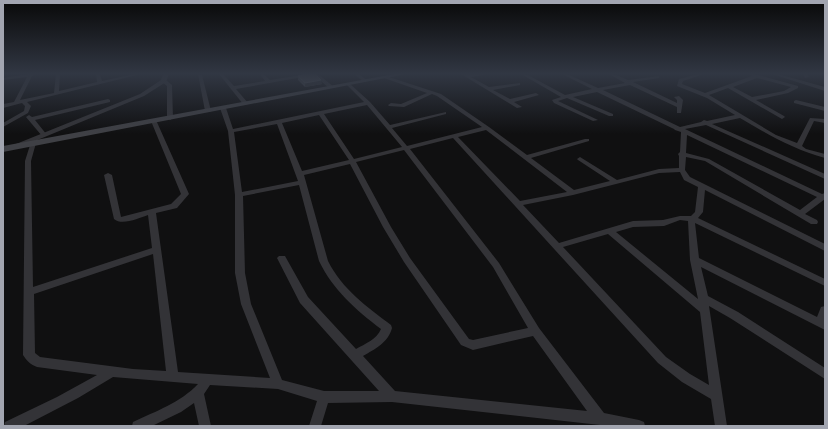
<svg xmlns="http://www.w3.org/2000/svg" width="828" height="429" font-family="'Source Sans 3',sans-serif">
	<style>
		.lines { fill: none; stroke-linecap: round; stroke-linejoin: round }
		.minor { fill: #333337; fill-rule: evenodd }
		.tertiary { fill: #333337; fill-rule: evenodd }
		.secondary { fill: #3f4045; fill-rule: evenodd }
		.wall { fill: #46474c }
		.shaded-wall { fill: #2c2d30 }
		.building { fill: #505156; stroke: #5d5e64 }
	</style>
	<rect width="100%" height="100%" fill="#101011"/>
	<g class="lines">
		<path class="minor" d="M 27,74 L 37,74 L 32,76 L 20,100 L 54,93 L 56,74 L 60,74 L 59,91 L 97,82 L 96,74 L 100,74 L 102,81 L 134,74 L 141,74 L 27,102 L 31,106 L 28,113 L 3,127 L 3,123 L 24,111 L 25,106 L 22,103 L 3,108 L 3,104 L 14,102 L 27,77 L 3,80 L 3,78 Z
			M 198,74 L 202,75 L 211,111 L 210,112 L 205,111 Z
			M 219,74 L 223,74 L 234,86 L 265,81 L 260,74 L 264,74 L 270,80 L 307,74 L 318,74 L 334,87 L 329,88 L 314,75 L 236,89 L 248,103 L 245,105 L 243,104 Z
			M 354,74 L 359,74 L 368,81 L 364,82 Z
			M 461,74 L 486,74 L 484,75 L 471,77 L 489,87 L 520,83 L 520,85 L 493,90 L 510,99 L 536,93 L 539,95 L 514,102 L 522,107 L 517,108 Z
			M 521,74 L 526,74 L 565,95 L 592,89 L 562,74 L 567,74 L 598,88 L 625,83 L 609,74 L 614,74 L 628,80 L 659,76 L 659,78 L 633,82 L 677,103 L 677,100 L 674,97 L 679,96 L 683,100 L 681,113 L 677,113 L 677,107 L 630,85 L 603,90 L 680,127 L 701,122 L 704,120 L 707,121 L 735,115 L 707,98 L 677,86 L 679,79 L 698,74 L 704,74 L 683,81 L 682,84 L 705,93 L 752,76 L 748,74 L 755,74 L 798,86 L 798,88 L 788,93 L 756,100 L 784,116 L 785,117 L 782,119 L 728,88 L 709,95 L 776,135 L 797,143 L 810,118 L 825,119 L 825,123 L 814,121 L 802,146 L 806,149 L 825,154 L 825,158 C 794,150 767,134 740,118 L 712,124 L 825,174 L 825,179 L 706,125 L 685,129 L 822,194 L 825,193 L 825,199 L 805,214 L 817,220 L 818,222 L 817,224 L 811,224 L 705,161 L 686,157 L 685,170 L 690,177 L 825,244 L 825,251 L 705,190 L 703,212 L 698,218 L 825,279 L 825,286 L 695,223 L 699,258 L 817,317 L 821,307 L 825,306 L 825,330 L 701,267 L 708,296 L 738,312 L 825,368 L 825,379 L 730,318 L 709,306 L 727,426 L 715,426 L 711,399 L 682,382 L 658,363 L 453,138 L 410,149 L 499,263 L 539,328 L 604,413 L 639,420 L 644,422 L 645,426 L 609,426 L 392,402 L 328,403 L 321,426 L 309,426 L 317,401 L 278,389 L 210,385 L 204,394 L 211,426 L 199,426 L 194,403 L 181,412 L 152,426 L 132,426 L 133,422 C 156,411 180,403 198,384 L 113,377 L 78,398 L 24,426 L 4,426 L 5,422 L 57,397 L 97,375 L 37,367 C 31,365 26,360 23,355 L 25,161 L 31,142 L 33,141 L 36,143 L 31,161 L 33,287 L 152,248 L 148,215 C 139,218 122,226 114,219 L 104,175 L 108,173 L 112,175 L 121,217 L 171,204 L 181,194 L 151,121 L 156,120 L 189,194 L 177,208 L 156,213 L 178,372 L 270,378 L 241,304 L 235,273 L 235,195 L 228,131 L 220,108 L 221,107 L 226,108 L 233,129 L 364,102 L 347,85 L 347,83 L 349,83 L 370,102 L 390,125 L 446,112 L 446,114 L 392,128 L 407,146 L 482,127 L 437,96 L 432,94 L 404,107 L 389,106 L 388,105 L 391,103 L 401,104 L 427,93 L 384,78 L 384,76 L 386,76 L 441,94 L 489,127 L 527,155 L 585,139 L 589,139 L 589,141 L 531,158 L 574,190 L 610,181 L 578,160 L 577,159 L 580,157 L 617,180 L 659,169 L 679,168 L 679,156 L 678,154 L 680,152 L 681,132 L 675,130 L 674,129 L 597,92 L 573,97 L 613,114 L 613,116 L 609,116 L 567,98 L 558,101 L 598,120 L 593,121 L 554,103 L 552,100 L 561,97 ZM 757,78 L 791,87 L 784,91 L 752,97 L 733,87 ZM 367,105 L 402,147 L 354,159 L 324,114 ZM 319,115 L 349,160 L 302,171 L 282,123 ZM 277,124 L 298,181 L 242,192 L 234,132 ZM 486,130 L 567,192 L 520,201 L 458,137 ZM 687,135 L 817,197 L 800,210 L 709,159 L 686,153 ZM 404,150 L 493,267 L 528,328 L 473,340 L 469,339 L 410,258 L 391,227 L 356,162 ZM 350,164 L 383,227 L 404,262 L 461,345 L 473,350 L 533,336 L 587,411 L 395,391 L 363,356 C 375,349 388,343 392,328 L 391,325 C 367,307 342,289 328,261 L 304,175 ZM 680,172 L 684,180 L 698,187 L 695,212 L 691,216 L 680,216 L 663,220 L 633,221 L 559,243 L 523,205 L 573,195 L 659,173 ZM 299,185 L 319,261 C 333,290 356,310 381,329 C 377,339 365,344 356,349 L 308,297 L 285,256 L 279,256 L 277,258 L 300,303 L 379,391 L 324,391 L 282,380 L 251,304 L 245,273 L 243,196 ZM 680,220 L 688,221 L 690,260 L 698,299 L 616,232 L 633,227 L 664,226 ZM 608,234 L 700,312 L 709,385 L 690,374 L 666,357 L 563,247 ZM 153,254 L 166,371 L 133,369 L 40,357 L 35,353 L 34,294 Z
			M 772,74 L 778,74 L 825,87 L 825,91 Z
			M 803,74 L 807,74 L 809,77 L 805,78 Z
			M 162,80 L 166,80 L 172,85 L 173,118 L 170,120 L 167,118 L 167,86 L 162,82 Z
			M 108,99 L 110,100 L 110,102 L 35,120 L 47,135 L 44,137 L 42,136 L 26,117 L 29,115 L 32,117 Z
			M 796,100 L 825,107 L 825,111 L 794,103 L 794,101 Z"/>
		<path class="tertiary" d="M 163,74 L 169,74 L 166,82 L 144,96 L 18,148 L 12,148 L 11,146 L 140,94 L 161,80 Z"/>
		<path class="secondary" d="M 394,74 L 406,74 L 3,152 L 3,146 Z"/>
	</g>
	<path class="wall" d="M 298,76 L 322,84 L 305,87 L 298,80 Z"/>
	<path class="shaded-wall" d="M 321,80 L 322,84 L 305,87 L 305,83 Z"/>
	<path class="building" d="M 307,74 L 315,74 L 321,80 L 305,83 L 298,76 Z"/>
	<linearGradient id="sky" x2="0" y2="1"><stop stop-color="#090909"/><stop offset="0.55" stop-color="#313743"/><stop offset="1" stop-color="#313743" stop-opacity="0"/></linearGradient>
	<rect width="828" height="134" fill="url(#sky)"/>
	<rect width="828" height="429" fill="none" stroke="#a2a5b0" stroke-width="8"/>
</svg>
